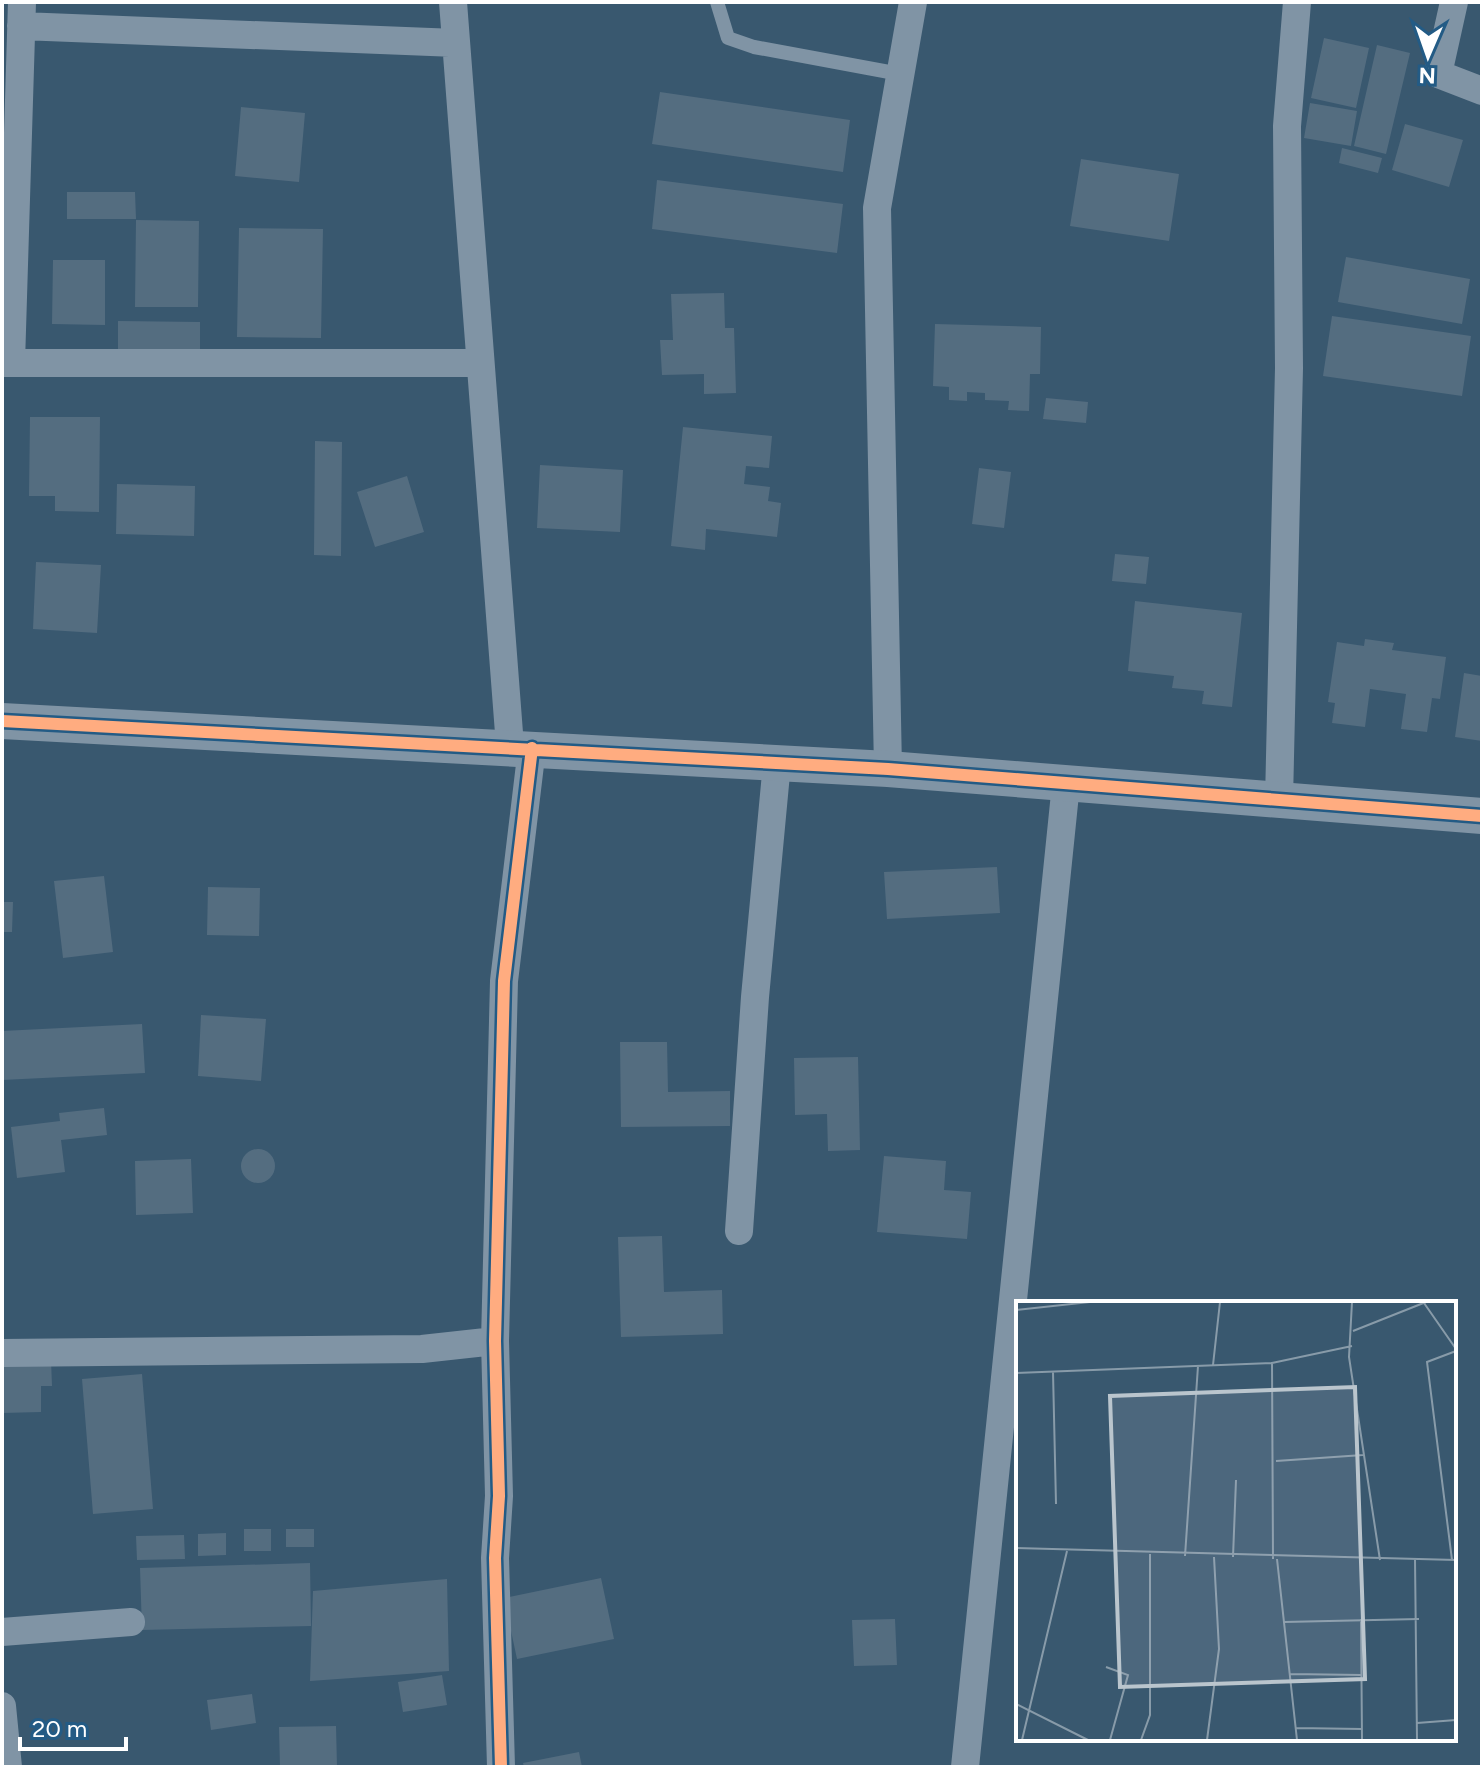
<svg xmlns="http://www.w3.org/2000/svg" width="1484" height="1769" font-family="Figtree,sans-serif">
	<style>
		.building { fill: #546d80 }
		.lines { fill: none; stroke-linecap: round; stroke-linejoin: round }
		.service { stroke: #8094a5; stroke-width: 14 }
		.minor { stroke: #8094a5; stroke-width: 28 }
		.tertiary { stroke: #8094a5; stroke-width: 36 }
		.cycleway-casing { stroke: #235b85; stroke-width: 17 }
		.cycleway { stroke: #ffac80; stroke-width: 12 }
		.inset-road { fill: none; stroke: #889ba9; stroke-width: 2 }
		.view { fill: #bac5cd; fill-opacity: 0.15; stroke: #bac5cd; stroke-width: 4 }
		.inset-edge { fill: none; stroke: #fff; stroke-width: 4 }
	</style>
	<rect width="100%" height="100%" fill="#39586f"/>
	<path class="building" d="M 1324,38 L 1369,48 L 1356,108 L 1311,98 Z
		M 1377,45 L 1410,53 L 1386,154 L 1354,146 Z
		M 660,92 L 850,120 L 843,172 L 652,144 Z
		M 1310,103 L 1357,111 L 1351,146 L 1304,138 Z
		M 241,107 L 305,113 L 299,182 L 235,176 Z
		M 1405,124 L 1463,140 L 1449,187 L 1392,170 Z
		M 1342,148 L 1382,158 L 1378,173 L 1339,163 Z
		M 1081,159 L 1179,174 L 1169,241 L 1070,226 Z
		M 657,180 L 843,204 L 837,253 L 652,229 Z
		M 67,192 L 135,192 L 136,219 L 67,219 Z
		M 136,220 L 199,221 L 198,307 L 135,307 Z
		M 239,228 L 323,229 L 321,338 L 237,337 Z
		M 1346,257 L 1470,279 L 1462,324 L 1338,302 Z
		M 53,260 L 105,260 L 105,325 L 52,324 Z
		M 724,293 L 725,328 L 734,328 L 736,393 L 704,394 L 704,374 L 662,375 L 660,340 L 673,340 L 671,294 Z
		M 1332,316 L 1471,336 L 1462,396 L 1323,376 Z
		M 118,321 L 200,322 L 200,355 L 118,354 Z
		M 935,324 L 1041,327 L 1040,374 L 1030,374 L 1029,411 L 1008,410 L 1009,401 L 985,400 L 985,393 L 967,392 L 967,401 L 949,400 L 949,387 L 933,386 Z
		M 1046,398 L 1088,402 L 1086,423 L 1043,419 Z
		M 30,417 L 100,417 L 99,512 L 55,511 L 55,496 L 29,496 Z
		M 683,427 L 772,436 L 769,468 L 746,466 L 744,484 L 770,487 L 768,501 L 781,503 L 777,537 L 706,529 L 705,550 L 671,546 Z
		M 315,441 L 342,442 L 341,556 L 314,555 Z
		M 540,465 L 623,470 L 620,532 L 537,528 Z
		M 979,468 L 1011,472 L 1004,528 L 972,524 Z
		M 407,476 L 424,532 L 375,547 L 357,492 Z
		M 117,484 L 195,486 L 194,536 L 116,534 Z
		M 1115,554 L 1149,557 L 1146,584 L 1112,581 Z
		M 36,562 L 101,565 L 97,633 L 33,629 Z
		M 1135,601 L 1242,613 L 1232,707 L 1202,704 L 1204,691 L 1172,688 L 1174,676 L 1128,671 Z
		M 1365,639 L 1394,643 L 1392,650 L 1446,657 L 1440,699 L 1432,698 L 1427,732 L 1401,729 L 1406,694 L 1370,689 L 1365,727 L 1332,723 L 1335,703 L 1328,702 L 1337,642 L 1364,646 Z
		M 1464,673 L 1482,676 L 1482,741 L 1455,737 Z
		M 997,867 L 1000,913 L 887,919 L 884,872 Z
		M 104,876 L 113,952 L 63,958 L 54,881 Z
		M 208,887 L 260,888 L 259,936 L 207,935 Z
		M 2,902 L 13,902 L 12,932 L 2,932 Z
		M 201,1015 L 266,1019 L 261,1081 L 198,1076 Z
		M 142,1024 L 145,1073 L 2,1080 L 2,1031 Z
		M 620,1042 L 667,1042 L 668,1092 L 730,1091 L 730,1126 L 621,1127 Z
		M 858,1057 L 860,1150 L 828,1151 L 827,1114 L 795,1115 L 794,1058 Z
		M 104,1108 L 107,1135 L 61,1140 L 65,1172 L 17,1178 L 11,1127 L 60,1121 L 59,1113 Z
		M241 1166a17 17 0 1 1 34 0a17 17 0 1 1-34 0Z
		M 884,1156 L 946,1161 L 944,1190 L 971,1192 L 967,1239 L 877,1232 Z
		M 191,1159 L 193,1213 L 136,1215 L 135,1161 Z
		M 662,1236 L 664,1292 L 722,1290 L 723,1334 L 621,1337 L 618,1237 Z
		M 51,1360 L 52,1386 L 41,1386 L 41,1412 L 2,1413 L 2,1361 Z
		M 142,1374 L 153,1509 L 93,1514 L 82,1379 Z
		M 244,1529 L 271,1529 L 271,1551 L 244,1551 Z
		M 286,1529 L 314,1529 L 314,1547 L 286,1547 Z
		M 226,1533 L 226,1555 L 198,1556 L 198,1534 Z
		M 184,1535 L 185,1559 L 137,1560 L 136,1536 Z
		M 310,1563 L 311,1626 L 142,1630 L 140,1568 Z
		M 601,1578 L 614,1639 L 517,1659 L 504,1598 Z
		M 447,1579 L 449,1671 L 310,1681 L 313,1591 Z
		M 895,1619 L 897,1665 L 854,1666 L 852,1620 Z
		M 442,1675 L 447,1705 L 403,1712 L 398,1682 Z
		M 252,1694 L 256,1723 L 211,1730 L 207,1700 Z
		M 336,1726 L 337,1767 L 280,1767 L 279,1727 Z
		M 579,1752 L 582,1767 L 524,1767 L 523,1763 Z"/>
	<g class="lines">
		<path class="service" d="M 717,2 L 728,38 L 754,47 L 900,74"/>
		<path class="minor" d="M 453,2 L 510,746
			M 1454,2 L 1438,74 L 1482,91
			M 21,26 L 456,43
			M 2,363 L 478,363
			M 11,363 L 22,2
			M 888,769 L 877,208 L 913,2
			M 1279,800 L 1289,368 L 1287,126 L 1297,2
			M 739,1231 L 755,997 L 777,763
			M 2,1353 L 422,1349 L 495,1341
			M 2,1632 L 131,1622
			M 2,1706 L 8,1767
			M 501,1767 L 495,1558 L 499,1496 L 495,1341 L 504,981 L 532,748
			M 965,1767 L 1066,784"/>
		<path class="tertiary" d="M 2,721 L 888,769 L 1482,816"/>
		<g class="cycleway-casing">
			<path id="cycleway" d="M 2,721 L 888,769 L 1482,816
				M 501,1767 L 495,1558 L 499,1496 L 495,1341 L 504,981 L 532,748"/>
		</g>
		<use href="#cycleway" class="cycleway"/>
	</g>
	<g transform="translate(1016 1301)">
		<rect width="440" height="440" fill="#39586f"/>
		<path class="inset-road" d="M 336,1 L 333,56 L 364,259M 408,2 L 440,48M 0,9 L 74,1M 337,30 L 410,1M 256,62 L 257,258M 197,64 L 204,1M 37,71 L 40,203M 0,72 L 256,62 L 336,45M 260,160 L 347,154M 0,247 L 440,259M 169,255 L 182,65M 217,256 L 220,179M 261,258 L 281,439M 399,258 L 401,439M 436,259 L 411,61 L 440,50M 345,318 L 346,439M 268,321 L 403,318M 90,366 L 112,374 L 94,439M 274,373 L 345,374M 0,403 L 72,439M 401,422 L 440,419M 280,427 L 346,428M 6,439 L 51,250M 125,439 L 134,414 L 134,253M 191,439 L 203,348 L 198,256"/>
		<path class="view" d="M 339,86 L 349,378 L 104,386 L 94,95 Z"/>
		<rect width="440" height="440" class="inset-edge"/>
	</g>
	<rect width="1484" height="1769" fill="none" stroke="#ffffff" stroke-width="8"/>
	<g transform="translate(1428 56) rotate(182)" stroke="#235b85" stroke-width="6" paint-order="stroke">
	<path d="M0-6L14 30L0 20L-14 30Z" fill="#ffffff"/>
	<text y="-12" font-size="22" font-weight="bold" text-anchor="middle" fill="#ffffff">N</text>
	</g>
	<path d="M20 1737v12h106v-12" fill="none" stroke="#ffffff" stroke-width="4"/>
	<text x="32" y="1737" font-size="24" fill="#ffffff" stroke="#235b85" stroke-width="6" paint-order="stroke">20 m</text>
</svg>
